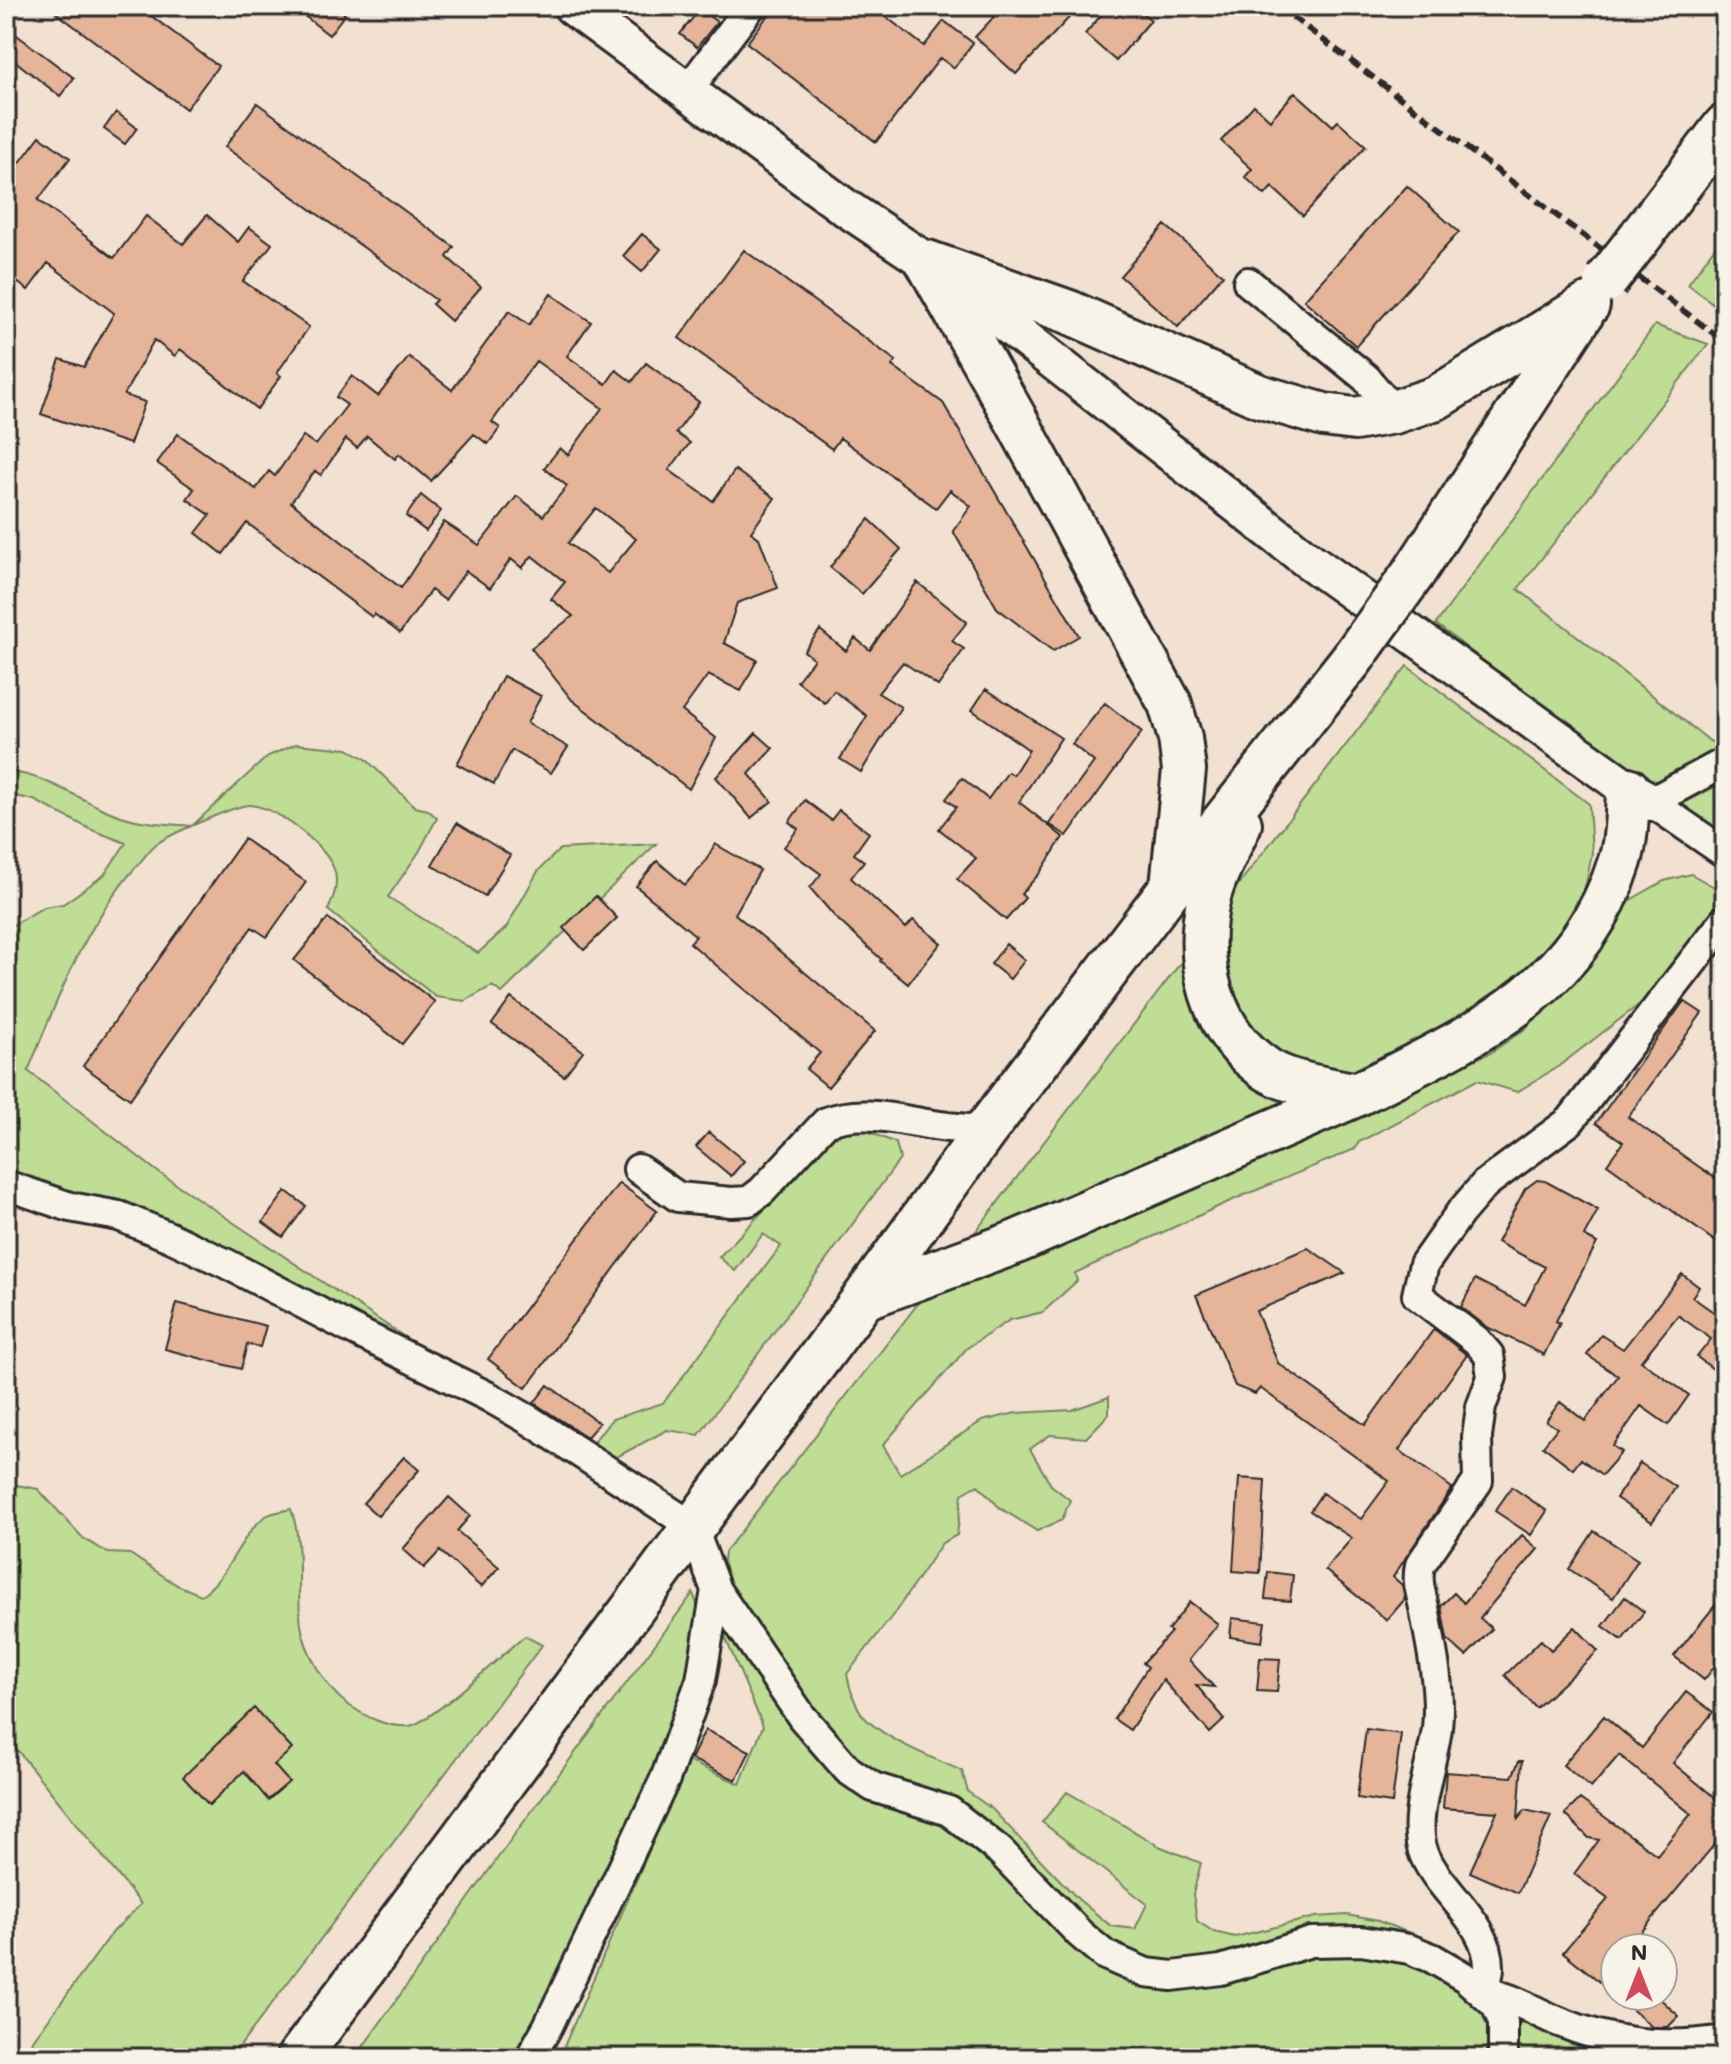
<svg xmlns="http://www.w3.org/2000/svg" width="1731" height="2064" font-family="Mali,sans-serif">
	<style>
		.green { fill: #bfdd95; stroke: #758460; stroke-width: 2 }
		.building { fill: #e6b498; stroke: #2b2b2b; stroke-width: 2; fill-rule: evenodd }
		.lines { fill: none; stroke-linecap: round; stroke-linejoin: round }
		.minor-casing { stroke: #2b2b2b; stroke-width: 34 }
		.major-casing { stroke: #2b2b2b; stroke-width: 42 }
		.highway-casing { stroke: #2b2b2b; stroke-width: 48 }
		.minor { stroke: #f7f3e8; stroke-width: 28 }
		.major { stroke: #f7f3e8; stroke-width: 36 }
		.highway { stroke: #f7f3e8; stroke-width: 42 }
		.rail { stroke: #2b2b2b; stroke-width: 6; stroke-dasharray: 12 6; stroke-linecap: butt }
		.highway-bridge-casing { stroke: #2b2b2b; stroke-width: 48; stroke-linecap: butt }
		.highway-bridge { stroke: #f7f3e8; stroke-width: 42 }
	</style>
	<rect width="100%" height="100%" fill="#f2e0d0"/>
	<filter id="ink" filterUnits="userSpaceOnUse"><feTurbulence type="fractalNoise" baseFrequency=".0125" numOctaves="2"/><feDisplacementMap in="SourceGraphic" scale="16" xChannelSelector="R" yChannelSelector="G"/><feConvolveMatrix kernelMatrix="1 2 1 2 8 2 1 2 1" color-interpolation-filters="sRGB"/></filter>
	<g filter="url(#ink)">
		<path class="green" d="M 1725,233 L 1725,313 L 1688,284 Z
			M 1655,325 L 1708,344 L 1518,589 L 1711,742 L 1725,735 L 1725,753 L 1657,789 L 1631,775 L 1436,624 Z
			M 1407,666 L 1589,804 L 1592,853 L 1586,884 L 1558,937 L 1513,996 L 1361,1076 L 1308,1075 L 1259,1043 L 1224,991 L 1218,911 Z
			M 296,744 L 348,749 L 366,759 L 415,807 L 428,810 L 437,818 L 419,852 L 388,897 L 478,953 L 506,928 L 538,871 L 560,849 L 656,844 L 502,993 L 492,986 L 465,1001 L 436,997 L 328,910 C 334,897 339,883 334,869 C 324,844 276,807 250,805 C 238,804 166,836 155,845 C 148,851 142,861 135,868 C 83,928 58,998 28,1071 L 158,1172 L 436,1358 L 81,1197 L 6,1173 L 6,929 L 44,907 L 63,904 L 104,875 L 126,843 L 92,830 L 34,800 L 6,794 L 6,771 C 58,777 89,810 136,820 C 154,824 174,824 192,826 L 268,756 Z
			M 1725,781 L 1725,800 L 1717,805 L 1725,811 L 1725,837 L 1681,805 Z
			M 1691,874 L 1725,893 L 1725,899 L 1645,1000 L 1559,1066 L 1517,1092 L 1477,1080 L 1359,1142 L 1355,1149 L 1228,1202 L 1075,1273 L 1077,1281 L 1043,1312 L 1010,1320 L 967,1348 L 883,1445 L 900,1474 L 982,1421 L 1016,1413 L 1072,1410 L 1109,1397 L 1109,1414 L 1086,1438 L 1050,1435 L 1030,1449 L 1051,1485 L 1070,1500 L 1062,1520 L 1037,1531 L 1000,1508 L 978,1485 L 962,1494 L 957,1535 L 942,1543 L 896,1611 L 847,1674 C 850,1690 855,1708 867,1720 C 892,1743 931,1757 962,1771 L 968,1792 L 992,1809 L 1078,1899 L 1111,1926 L 1135,1929 L 1147,1904 L 1042,1822 L 1067,1792 L 1159,1846 L 1201,1863 L 1193,1894 L 1197,1921 L 1214,1932 L 1235,1937 L 1316,1917 L 1347,1915 L 1378,1921 L 1439,1944 L 1485,1969 L 1481,1980 L 1349,1929 C 1274,1922 1197,1985 1123,1953 C 1114,1949 1106,1940 1098,1934 L 973,1810 L 952,1800 L 875,1776 L 827,1734 L 726,1581 L 723,1566 L 725,1552 L 927,1292 L 1490,1053 L 1525,1029 L 1552,999 L 1625,903 L 1664,881 Z
			M 1192,948 L 1285,1092 L 1284,1117 L 957,1256 Z
			M 862,1129 L 896,1143 L 900,1159 L 699,1435 L 667,1430 L 609,1461 L 589,1447 L 612,1419 L 663,1403 L 781,1246 L 763,1234 L 735,1271 L 719,1257 L 834,1137 L 848,1131 Z
			M 6,1483 L 38,1489 L 83,1538 L 108,1553 L 130,1554 L 177,1585 L 201,1595 C 230,1577 238,1536 266,1516 C 273,1512 284,1511 291,1509 C 304,1545 296,1587 301,1625 C 305,1651 325,1688 347,1704 C 365,1716 386,1728 409,1726 C 428,1725 504,1653 525,1636 L 542,1645 L 231,2058 L 25,2058 L 34,2039 L 113,1932 L 141,1904 L 10,1741 L 6,1744 Z
			M 693,1593 L 697,1604 L 698,1633 L 690,1679 L 626,1832 L 528,2031 L 510,2058 L 355,2058 L 512,1838 Z
			M 724,1622 L 812,1742 L 946,1817 L 1107,1967 L 1292,1953 L 1393,1953 L 1448,1979 L 1485,2011 L 1491,2026 L 1490,2058 L 559,2058 L 688,1761 L 740,1784 L 763,1726 L 720,1625 Z
			M 1523,2022 L 1540,2023 L 1596,2041 L 1600,2058 L 1510,2058 L 1516,2027 Z"/>
		<path class="building" d="M 47,6 L 138,6 L 218,66 L 186,109 Z
			M 292,6 L 335,6 L 345,14 L 329,35 Z
			M 775,6 L 872,6 L 924,46 L 944,21 L 973,43 L 954,68 L 940,58 L 876,142 L 747,43 Z
			M 1004,6 L 1080,6 L 1016,74 L 975,37 Z
			M 1109,6 L 1134,6 L 1151,20 L 1116,61 L 1085,34 Z
			M 700,9 L 717,22 L 697,47 L 680,34 Z
			M 6,27 L 74,78 L 60,96 L 6,54 Z
			M 1295,92 L 1333,126 L 1338,121 L 1366,146 L 1303,216 L 1272,187 L 1265,195 L 1245,177 L 1252,169 L 1221,141 L 1254,105 L 1270,120 Z
			M 257,103 L 454,247 L 447,257 L 481,287 L 451,321 L 432,304 L 436,300 L 225,147 Z
			M 116,112 L 137,128 L 125,144 L 104,129 Z
			M 40,136 L 70,158 L 38,200 L 114,258 L 146,216 L 183,244 L 207,215 L 238,242 L 249,227 L 272,244 L 243,281 L 309,327 L 277,373 L 281,376 L 257,409 L 180,349 L 175,356 L 154,340 L 124,395 L 145,402 L 130,444 L 41,414 L 60,359 L 84,367 L 114,313 L 48,263 L 28,290 L 6,274 L 6,251 L 15,239 L 6,232 L 6,181 Z
			M 1407,186 L 1459,232 L 1356,346 L 1304,300 Z
			M 1165,225 L 1223,275 L 1178,327 L 1120,276 Z
			M 642,234 L 661,249 L 642,272 L 623,256 Z
			M 744,250 L 896,361 L 892,366 L 943,403 L 1079,636 L 1053,651 L 997,608 L 953,531 L 971,506 L 950,490 L 936,508 L 840,438 L 832,449 L 679,338 Z
			M 551,294 L 591,322 L 567,356 L 606,384 L 616,370 L 632,382 L 646,363 L 699,402 L 676,433 L 690,443 L 669,470 L 713,501 L 735,470 L 775,498 L 751,532 L 759,538 L 778,588 L 737,603 L 724,643 L 757,660 L 741,691 L 708,675 L 682,711 L 716,738 L 689,789 L 572,700 L 531,648 L 573,616 L 551,599 L 565,582 L 532,556 L 522,568 L 511,559 L 490,588 L 466,571 L 445,600 L 431,590 L 400,633 L 374,614 L 372,617 L 247,523 L 223,554 L 196,533 L 210,515 L 187,499 L 194,489 L 157,463 L 178,434 L 256,489 L 269,471 L 275,476 L 303,436 L 316,445 L 347,405 L 336,397 L 352,376 L 378,396 L 409,357 L 452,390 L 509,311 L 529,325 ZM 536,361 L 602,408 L 568,455 L 560,448 L 544,468 L 567,486 L 543,516 L 517,496 L 479,545 L 444,522 L 401,588 L 291,502 L 315,471 L 321,475 L 346,439 L 357,448 L 367,436 L 395,459 L 399,454 L 431,481 L 474,434 L 488,444 L 500,428 L 492,422 ZM 596,508 L 636,539 L 608,573 L 568,543 Z
			M 421,495 L 441,511 L 426,531 L 406,516 Z
			M 869,519 L 901,549 L 862,594 L 830,567 Z
			M 917,582 L 967,622 L 952,641 L 964,649 L 938,686 L 903,662 L 878,693 L 901,707 L 861,772 L 840,759 L 867,716 L 834,691 L 825,703 L 797,681 L 814,659 L 804,651 L 820,630 L 846,651 L 855,638 L 870,650 Z
			M 503,676 L 541,696 L 527,723 L 568,747 L 551,773 L 512,750 L 494,784 L 457,764 Z
			M 986,689 L 1061,738 L 1019,802 L 1063,837 L 1040,873 L 1021,894 L 1025,898 L 1006,920 L 957,879 L 976,858 L 939,829 L 956,807 L 946,799 L 962,778 L 988,799 L 1008,772 L 1013,775 L 1029,750 L 972,710 Z
			M 1105,703 L 1142,732 L 1067,836 L 1049,824 L 1094,762 L 1072,744 Z
			M 756,733 L 773,748 L 749,774 L 772,801 L 751,818 L 716,777 Z
			M 805,800 L 831,820 L 839,810 L 869,833 L 854,854 L 864,861 L 851,878 L 906,928 L 913,920 L 941,943 L 908,984 L 880,961 L 881,959 L 836,918 L 810,888 L 821,874 L 784,847 L 798,829 L 789,822 Z
			M 457,823 L 510,855 L 485,896 L 432,865 Z
			M 244,839 L 306,882 L 267,937 L 252,927 L 130,1099 L 83,1066 Z
			M 715,844 L 760,870 L 735,914 L 875,1031 L 828,1087 L 806,1069 L 820,1053 L 690,943 L 696,936 L 636,886 L 657,861 L 685,885 L 705,862 Z
			M 596,896 L 617,918 L 584,950 L 563,928 Z
			M 328,918 L 435,1002 L 402,1044 L 294,960 Z
			M 1006,944 L 1025,960 L 1010,979 L 991,964 Z
			M 511,998 L 583,1051 L 564,1076 L 492,1024 Z
			M 1684,1001 L 1702,1013 L 1628,1117 L 1725,1185 L 1725,1229 L 1716,1242 L 1607,1164 L 1623,1142 L 1596,1123 Z
			M 709,1132 L 744,1161 L 731,1176 L 696,1147 Z
			M 1537,1180 L 1545,1181 L 1598,1210 L 1584,1236 L 1597,1243 L 1556,1321 L 1560,1323 L 1544,1355 L 1487,1327 L 1461,1307 L 1475,1279 L 1525,1305 L 1545,1267 L 1497,1242 L 1525,1189 Z
			M 619,1183 L 657,1211 L 526,1388 L 488,1359 Z
			M 286,1191 L 306,1206 L 283,1237 L 263,1222 Z
			M 1308,1248 L 1345,1273 L 1256,1311 L 1278,1363 L 1365,1425 L 1434,1329 L 1467,1355 L 1399,1450 L 1452,1488 L 1393,1577 L 1402,1585 L 1405,1599 L 1387,1620 L 1325,1570 L 1352,1538 L 1310,1511 L 1322,1493 L 1361,1519 L 1389,1481 L 1260,1388 L 1255,1394 L 1235,1386 L 1196,1295 Z
			M 1682,1274 L 1699,1287 L 1692,1297 L 1725,1320 L 1725,1378 L 1697,1357 L 1711,1339 L 1678,1315 L 1641,1361 L 1689,1395 L 1668,1425 L 1641,1406 L 1613,1446 L 1622,1452 L 1602,1475 L 1581,1459 L 1573,1469 L 1543,1446 L 1557,1428 L 1546,1421 L 1560,1402 L 1585,1421 L 1618,1376 L 1587,1355 L 1601,1335 L 1623,1349 Z
			M 177,1303 L 266,1326 L 260,1347 L 247,1344 L 241,1369 L 165,1349 Z
			M 548,1385 L 599,1423 L 587,1437 L 534,1403 Z
			M 404,1457 L 419,1470 L 378,1516 L 363,1503 Z
			M 1640,1463 L 1676,1487 L 1652,1522 L 1616,1498 Z
			M 1239,1478 L 1265,1480 L 1260,1573 L 1233,1571 Z
			M 1512,1487 L 1547,1511 L 1531,1535 L 1495,1511 Z
			M 449,1497 L 470,1516 L 457,1531 L 499,1567 L 481,1587 L 440,1551 L 424,1568 L 403,1549 Z
			M 1594,1531 L 1638,1560 L 1613,1598 L 1569,1569 Z
			M 1522,1535 L 1538,1549 L 1480,1618 L 1492,1629 L 1466,1656 L 1447,1639 L 1441,1606 L 1454,1593 L 1464,1603 Z
			M 1268,1572 L 1293,1575 L 1290,1601 L 1265,1599 Z
			M 1725,1593 L 1725,1653 L 1704,1680 L 1674,1656 Z
			M 1625,1597 L 1644,1612 L 1622,1640 L 1603,1626 Z
			M 1190,1602 L 1218,1624 L 1189,1660 L 1214,1687 L 1196,1685 L 1225,1719 L 1210,1733 L 1163,1680 L 1130,1730 L 1114,1719 L 1148,1667 L 1143,1663 L 1171,1632 L 1168,1630 Z
			M 1232,1618 L 1265,1622 L 1262,1642 L 1230,1637 Z
			M 1575,1627 L 1598,1651 L 1536,1708 L 1505,1675 L 1541,1640 L 1551,1650 Z
			M 1260,1658 L 1280,1659 L 1277,1692 L 1257,1691 Z
			M 1686,1692 L 1713,1712 L 1673,1763 L 1725,1806 L 1725,1832 L 1628,1948 L 1615,1948 L 1615,1994 L 1563,1952 L 1608,1899 L 1574,1874 L 1599,1840 L 1589,1838 L 1565,1814 L 1580,1799 L 1657,1855 L 1691,1814 L 1619,1755 L 1591,1788 L 1563,1765 L 1604,1716 L 1642,1748 Z
			M 254,1708 L 292,1749 L 274,1765 L 289,1782 L 268,1800 L 244,1771 L 209,1805 L 183,1777 Z
			M 1366,1729 L 1401,1734 L 1392,1803 L 1357,1798 Z
			M 705,1730 L 750,1751 L 736,1780 L 691,1759 Z
			M 1519,1761 L 1522,1761 L 1518,1819 L 1525,1810 L 1551,1816 L 1518,1893 L 1470,1872 L 1497,1812 L 1443,1808 L 1446,1772 L 1512,1777 Z
			M 1617,1996 L 1657,1996 L 1679,2016 L 1668,2027 L 1652,2027 Z"/>
		<g class="lines">
			<g class="minor-casing">
				<path id="minor" d="M 687,91 L 751,6
					M 1248,282 L 1366,378 L 1394,412
					M 1725,762 L 1651,802 L 1725,853
					M 1725,920 L 1570,1121 L 1485,1184 L 1460,1213 L 1424,1264 L 1417,1295 L 1476,1340 L 1489,1355 L 1492,1377 L 1481,1407 L 1477,1437 L 1478,1481 L 1420,1565 C 1416,1583 1422,1595 1425,1613 C 1432,1649 1441,1691 1437,1728 C 1433,1764 1410,1819 1424,1854 C 1440,1893 1490,1923 1489,1968 C 1489,1976 1485,1984 1483,1992 C 1511,1996 1531,2010 1557,2021 C 1615,2045 1663,2049 1725,2040
					M 638,1169 L 678,1197 L 731,1202 L 749,1201 L 762,1191 L 826,1122 C 863,1108 897,1120 934,1125 C 951,1128 969,1129 986,1130
					M 6,1185 L 70,1207 L 119,1216 L 170,1237 L 227,1264 L 359,1333 L 489,1397 L 531,1421 L 692,1526 L 716,1590 L 802,1717 L 848,1770 L 873,1787 L 949,1811 L 1000,1851 L 1080,1934 L 1105,1955 L 1146,1973 L 1172,1976 L 1221,1970 L 1311,1942 L 1361,1941 L 1409,1949 L 1432,1958 L 1466,1978 L 1496,2005 L 1503,2022 L 1503,2058
					M 530,2058 L 548,2026 L 665,1779 L 701,1680 L 716,1590"/>
			</g>
			<g class="major-casing">
				<path id="major" d="M 572,6 L 843,206 L 927,262 L 1304,557 L 1628,789 L 1651,802"/>
			</g>
			<g class="highway-casing">
				<path id="highway" d="M 1640,237 L 1725,126
					M 927,262 L 1069,312 L 1259,396 L 1324,415 L 1355,419 L 1394,412 L 1436,398 L 1588,305
					M 927,262 L 1015,418 L 1170,704 L 1180,738 L 1184,770 L 1172,886
					M 1413,574 L 1582,314
					M 1356,1095 C 1468,1038 1579,993 1620,861 C 1627,838 1627,812 1628,789
					M 864,1298 L 1014,1243 L 1356,1095 C 1328,1088 1293,1085 1268,1070 C 1210,1032 1194,960 1209,897 C 1215,872 1230,847 1240,824
					M 298,2058 L 864,1298 L 986,1130 L 1172,886 L 1352,659"/>
			</g>
			<use href="#minor" class="minor"/>
			<use href="#major" class="major"/>
			<use href="#highway" class="highway"/>
			<path class="rail" d="M 1278,6 L 1725,342"/>
			<g class="highway-bridge-casing">
				<path id="highway-bridge" d="M 1606,281 L 1640,237
					M 1352,659 L 1413,574"/>
			</g>
			<use href="#highway-bridge" class="highway-bridge"/>
		</g>
	</g>
	<rect width="1731" height="2064" fill="none" stroke="#f7f3e8" stroke-width="32"/>
	<rect x="16" y="16" width="1699" height="2032" fill="none" stroke="#2b2b2b" stroke-width="3" filter="url(#ink)"/>
	<g transform="translate(1639 1972)"><circle r="38" fill="#f7f3e8" stroke="#a5a39c" stroke-width="2"/>
	<path d="M0-6L14 30L0 20L-14 30Z" fill="#d1495b"/>
	<text y="-12" font-size="22" font-weight="bold" text-anchor="middle" fill="#2b2b2b">N</text>
	</g>
</svg>
